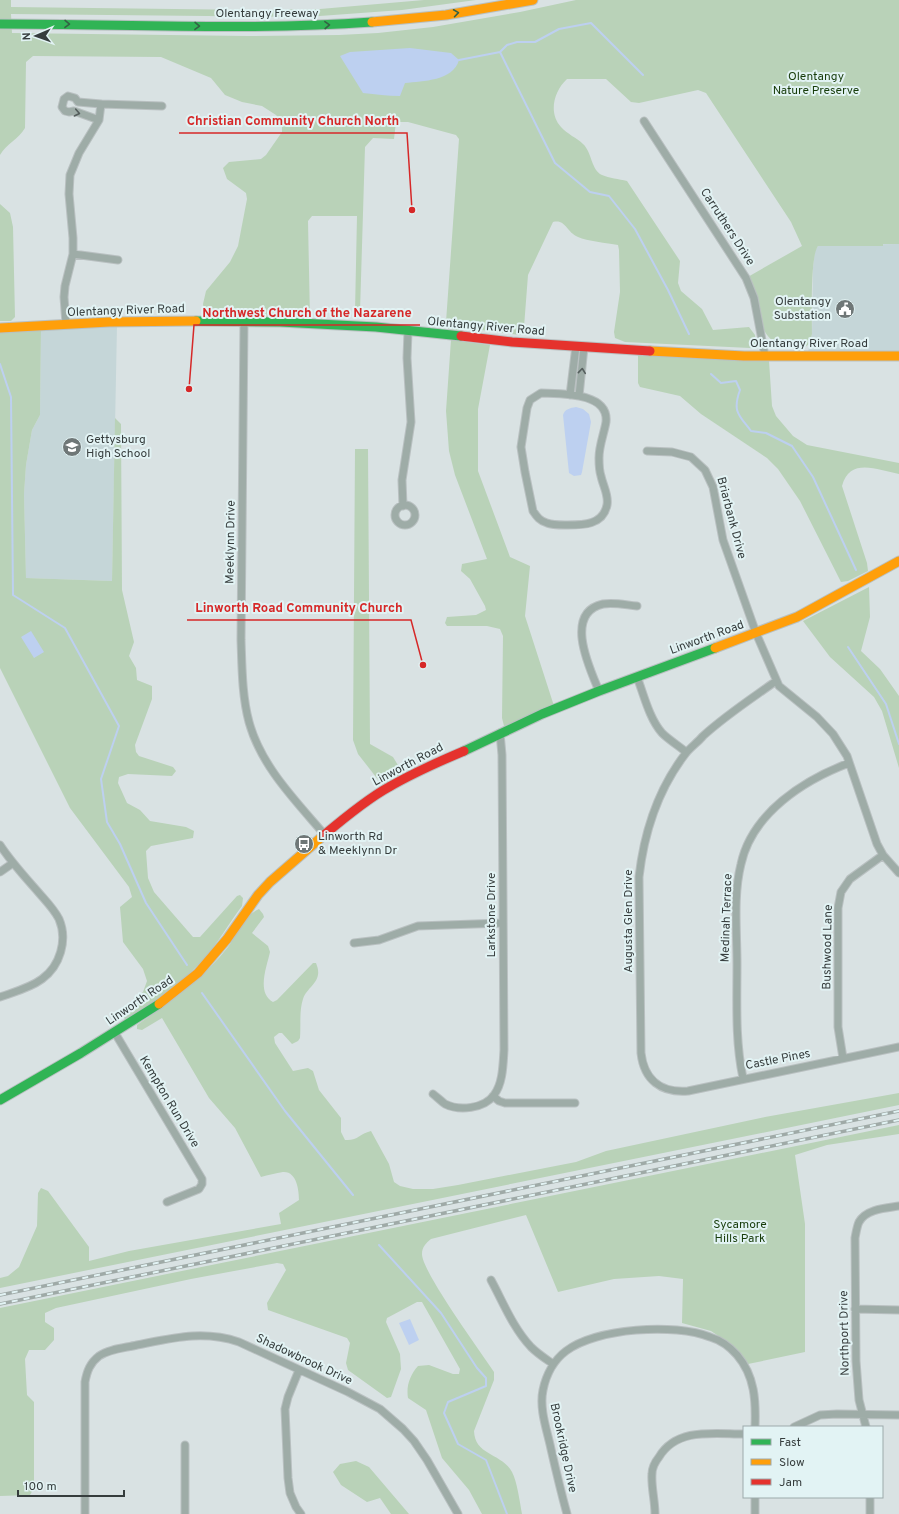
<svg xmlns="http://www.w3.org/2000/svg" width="899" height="1514" font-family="Overpass,sans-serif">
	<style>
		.built { fill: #c5d6d8 }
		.green { fill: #b9d2b8 }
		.water { fill: #bdd0f0 }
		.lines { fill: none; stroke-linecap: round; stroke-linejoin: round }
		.stream { stroke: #bdd0f0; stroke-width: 2 }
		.street-casing { stroke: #b9c0c1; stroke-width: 9 }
		.fast-casing { stroke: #b9c0c1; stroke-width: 11 }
		.slow-casing { stroke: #b9c0c1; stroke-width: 11 }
		.jam-casing { stroke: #b9c0c1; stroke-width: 11 }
		.street { stroke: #9eaca7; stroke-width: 7 }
		.fast { stroke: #30b455; stroke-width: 9 }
		.slow { stroke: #ff9f0a; stroke-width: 9 }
		.jam { stroke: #e5322d; stroke-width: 9 }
		.rail-casing { stroke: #9faaa7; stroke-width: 3.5 }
		.rail { stroke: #e2f3f4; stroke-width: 2; stroke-dasharray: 6; stroke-linecap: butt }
		.oneway { stroke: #346144 }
		.oneway2 { stroke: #555e5d }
		.labels { text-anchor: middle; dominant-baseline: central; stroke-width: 4; stroke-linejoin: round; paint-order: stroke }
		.street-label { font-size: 12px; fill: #363d3d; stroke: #e2f3f4 }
		.park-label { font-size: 12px; fill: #173c0a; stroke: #e2f3f4 }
		.poi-label { font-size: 12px; fill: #363d3d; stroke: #e2f3f4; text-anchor: start }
		.leader { fill: none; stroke: #d62828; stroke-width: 1.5 }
		.callout-dot { fill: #d62828; stroke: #e2f3f4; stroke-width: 1.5 }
		.callout-label { font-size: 13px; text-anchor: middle; font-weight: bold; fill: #d62828; stroke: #e2f3f4; stroke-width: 4; stroke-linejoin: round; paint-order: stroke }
	</style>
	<rect width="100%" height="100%" fill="#d9e2e3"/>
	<path class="built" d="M 899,244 L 899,356 L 808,355 L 809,345 L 812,334 L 813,268 L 815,250 L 819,245 Z
		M 117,325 L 112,581 L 26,578 L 24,494 L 26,465 L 32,430 L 40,415 L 41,329 Z"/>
	<path class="green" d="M 0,0 L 11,0 L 11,7 L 260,10 L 320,9 L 424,0 L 476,0 L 402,10 L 306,17 L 11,14 L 12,33 L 247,36 L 339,35 L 378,33 L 433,27 L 520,12 L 576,0 L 899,0 L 899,244 L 883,244 L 883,246 L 818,246 C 810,256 812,318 812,334 C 810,340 811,344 805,347 C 796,346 785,346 777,343 C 759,336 751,295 746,278 L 802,246 L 791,222 L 706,93 L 698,90 L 639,103 L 631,102 L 606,79 L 567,79 C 554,91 548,113 561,127 C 567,134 577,138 583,144 C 592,152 591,170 602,175 C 609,178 619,179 627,181 L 680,261 L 678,283 L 681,291 L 702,309 L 713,330 L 749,327 L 755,335 L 756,347 L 750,348 L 625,342 L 615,338 L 614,332 L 620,292 L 619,250 L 618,245 C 607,243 587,241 578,237 C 566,232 566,219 553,222 L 528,275 L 524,327 L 520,335 L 467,328 L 460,330 L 448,329 L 446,322 L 459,139 L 456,135 L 408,122 L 396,122 L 394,139 L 373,138 L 365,147 L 360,312 L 355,312 L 357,216 L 312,216 L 308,221 L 310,319 L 205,316 L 203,304 L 206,291 L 230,262 L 238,246 L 247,199 L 246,193 L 227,179 L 223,168 L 229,162 L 261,159 L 266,155 L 282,132 L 282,122 L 276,115 L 262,106 L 242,102 L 225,95 L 211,78 L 161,57 L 33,56 L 26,62 L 25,128 C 19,139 6,144 0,155 Z
		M 0,204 L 10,213 L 13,227 L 15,317 L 11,321 L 0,321 Z
		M 41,329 L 40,415 L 32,430 L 26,465 L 24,494 L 26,578 L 112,581 L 115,418 L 121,424 L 122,590 L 134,642 L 129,656 L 136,668 L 137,680 L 152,686 L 152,699 L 135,745 L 136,752 L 139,756 L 173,767 L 176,771 L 172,776 L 128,774 L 119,777 L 118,783 L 127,803 L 140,810 L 150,821 L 186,827 L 194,831 L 193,838 L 151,846 L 146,851 L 148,878 L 154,892 L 193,937 L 200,937 L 237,896 L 240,895 L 243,898 L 242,906 C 229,923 218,943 204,959 C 181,984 154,1003 126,1021 L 121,1013 L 143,992 L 147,981 L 143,969 L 123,942 L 120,907 L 132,897 L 129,887 L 70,808 L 0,668 L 0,331 Z
		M 451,340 L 490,345 L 478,409 L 478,471 L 510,557 L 530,566 L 525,616 L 554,706 L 504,726 L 502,718 L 503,636 L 500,629 L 487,626 L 447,626 L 445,623 L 447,617 L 476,615 L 486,610 L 485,606 L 470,579 L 461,571 L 462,564 L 487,559 L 455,475 L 449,451 L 446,411 Z
		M 638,355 L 769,361 L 772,406 L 776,416 L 793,436 L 807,445 L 899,463 L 899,474 C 877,470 850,457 842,486 L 867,563 L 868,571 L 848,581 L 841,582 L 800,501 L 778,469 L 767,458 L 701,414 L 680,396 L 640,387 L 638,383 Z
		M 355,449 L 368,449 L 370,744 L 393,757 L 404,775 L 383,786 L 358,754 L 353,740 Z
		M 869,587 L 870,617 L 861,651 L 880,669 L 899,696 L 899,768 L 882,711 L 874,697 L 830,657 L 803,621 Z
		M 259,909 L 263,914 L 264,917 L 252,933 L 268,946 L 270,952 C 267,966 256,993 273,1002 L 277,1000 L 313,963 L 316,963 C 324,982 308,985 303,999 C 299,1011 301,1026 300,1038 L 298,1041 L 292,1044 L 282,1033 L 279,1033 L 274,1037 L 275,1043 L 293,1071 L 308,1068 L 313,1071 L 319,1090 L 341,1118 L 341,1132 L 345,1140 C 358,1141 359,1134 371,1131 L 389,1164 L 394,1182 L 400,1186 L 413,1189 L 433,1189 L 458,1185 L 576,1162 L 606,1151 L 765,1117 L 899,1093 L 899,1105 L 0,1288 L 0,1278 L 8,1276 L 19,1267 L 37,1226 L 38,1193 L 41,1188 L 48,1191 L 89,1247 L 89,1261 L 129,1251 L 281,1224 L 279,1213 L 299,1200 C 299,1191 297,1171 283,1172 C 276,1173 268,1175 261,1177 L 235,1128 L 209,1098 L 162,1018 L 142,1030 L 137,1029 L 137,1025 C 170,1002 203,979 228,947 C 237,935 244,915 259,909 Z
		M 899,1125 L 899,1134 L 827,1145 L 795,1155 L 805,1224 L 805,1352 L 748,1364 L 732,1345 L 711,1331 L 682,1323 L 683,1279 L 659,1276 L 614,1279 L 558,1292 L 526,1215 L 431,1239 C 426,1243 422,1247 422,1254 C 422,1272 481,1352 494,1372 L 494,1380 L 474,1431 C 475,1456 502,1453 512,1472 C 517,1481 520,1503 522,1514 L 482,1514 L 469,1490 L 442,1458 L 426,1410 L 408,1398 C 406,1386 410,1375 418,1366 L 429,1365 L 453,1374 L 459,1374 L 460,1369 L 422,1302 L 417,1302 L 387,1318 L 386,1322 L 400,1354 L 401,1369 L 391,1397 L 387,1398 L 348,1370 L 346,1363 L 350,1343 L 347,1338 L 268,1310 L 267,1303 L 286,1270 L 283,1264 L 277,1263 L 191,1279 L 56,1308 L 45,1313 L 45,1322 L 54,1328 L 54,1340 L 45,1350 L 29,1350 L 25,1359 L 27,1395 L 34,1402 L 34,1488 L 30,1495 L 0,1496 L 0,1308 Z
		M 356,1461 L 369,1467 L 409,1514 L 391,1514 L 380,1498 L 367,1502 L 341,1485 L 333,1472 L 340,1464 Z"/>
	<path class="water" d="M 410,48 L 451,53 L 459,60 C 453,81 423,81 405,83 L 400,96 C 387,96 376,94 363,93 L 340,56 L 350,52 Z
		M 576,407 L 583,409 L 589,414 L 591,422 L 582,472 L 581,475 L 574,476 L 569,473 L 563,415 C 565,409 570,408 576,407 Z
		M 31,631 L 44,652 L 34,658 L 21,637 Z
		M 410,1319 L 419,1340 L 409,1345 L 399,1323 Z"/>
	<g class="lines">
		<path class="stream" d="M 500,52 L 555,163 L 590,192 L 609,196 L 635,229 L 668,290 L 689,334
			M 459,60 L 500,52 L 507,45 L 517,42 L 535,42 L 559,29 L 591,23 L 643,75
			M 0,364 L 11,397 L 13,595 L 65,628 L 119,726 L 101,779 L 107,822 L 120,844 L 146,903 L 187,965
			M 711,374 L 721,383 L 736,381 L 740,390 C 732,412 739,415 751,431 L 766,433 L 792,446 L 813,477 L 856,570
			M 848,647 L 886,704 L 899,744
			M 202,993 L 285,1111 L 353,1195
			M 379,1245 L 441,1313 L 477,1368 L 486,1378 L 486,1386 L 448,1402 L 444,1413 L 458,1444 L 486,1460 L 507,1514"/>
		<g class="street-casing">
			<path id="street" d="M 99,120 L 74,111 L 69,112 L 65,111 L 62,107 L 64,99 L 68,96 L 75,98 L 78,102 L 101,104 L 162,106
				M 644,121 L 746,278 L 754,298 L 765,356
				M 73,254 L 118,260
				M 244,322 L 241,640 C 242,667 242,696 249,722 C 261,766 295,800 324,834
				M 66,324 L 64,297 L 65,286 L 73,254 L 73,238 L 69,194 L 70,175 L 79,153 L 99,120 L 101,104
				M 541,393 C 561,394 609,392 606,422 C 604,434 599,445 599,458 C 599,463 599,470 601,476 C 603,486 609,495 607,505 C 603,526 581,525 565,525 C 559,525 552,525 547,523 C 540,521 537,517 533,511 L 525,472 L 521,447 L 527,408 L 530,400 Z
				M 570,395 L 576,346
				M 579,396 L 584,347
				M 647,451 L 672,452 L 691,457 L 705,470 L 713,487 L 723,540 L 756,633 L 779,686 L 817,717 L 833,734 L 847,756 L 877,844 L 883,855 L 899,873
				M395 515a10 10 0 1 1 20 0a10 10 0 1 1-20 0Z
				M 403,506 L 402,480 L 411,422 L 407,358 L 408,331
				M 637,677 C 644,695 649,718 662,733 C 669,740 679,746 686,752
				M 776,681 C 751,699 726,715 703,736 C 698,742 691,747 686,753 C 658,789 644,833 639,877 L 641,1053 C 644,1080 661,1093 688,1091 L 899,1047
				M 599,691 C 590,669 563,613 603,604 C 614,602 626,605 637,606
				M 0,845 C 11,862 25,877 39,893 C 46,901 54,909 59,919 C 68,940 60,966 42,979 C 30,988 14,992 0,997
				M 0,872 L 13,863
				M 354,943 L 379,940 L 418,926 L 503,923
				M 115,1033 L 202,1179 L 202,1184 L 199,1189 L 167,1202
				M 843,1058 L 838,1027 L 838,908 L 841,892 L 850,879 L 883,855
				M 743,1078 C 735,1041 737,1002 737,964 C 737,931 733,896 741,864 C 752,813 804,780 849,763
				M 433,1094 C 437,1097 441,1101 445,1104 C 459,1111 484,1109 494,1095 C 503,1083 503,1065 504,1050 L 502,755 L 500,733
				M 493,1096 L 499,1101 L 505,1103 L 575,1103
				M 491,1280 C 503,1302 513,1328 531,1347 C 538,1354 546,1359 553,1364
				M 855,1309 L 899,1310
				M 299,1370 L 288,1397 L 285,1409 L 288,1478 L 290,1493 L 296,1507 L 301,1514
				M 794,1427 L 820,1415 L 837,1414 L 899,1415
				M 866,1427 L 859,1400 L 856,1361 L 855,1238 C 856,1233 857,1226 859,1222 C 866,1209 886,1208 899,1206
				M 185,1445 L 185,1514
				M 85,1514 L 85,1382 C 87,1371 90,1363 99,1356 C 109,1349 124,1348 137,1345 C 173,1338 203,1330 239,1342 L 348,1392 L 380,1409 L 403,1429 L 414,1441 L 427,1460 L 458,1514
				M 567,1514 C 561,1492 556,1471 551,1449 C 547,1430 539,1409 543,1390 C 546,1375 554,1360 566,1351 C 596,1328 675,1323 710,1337 C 720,1340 730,1347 737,1355 C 755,1376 756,1401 755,1427
				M 655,1514 C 655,1500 651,1487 652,1474 C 652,1468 655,1462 659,1457 C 677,1427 715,1434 744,1434
				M 755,1514 L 755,1497
				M 870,1514 L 870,1497"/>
		</g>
		<g class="fast-casing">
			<path id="fast" d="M 0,24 C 124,24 249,31 372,22
				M 196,321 L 280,322 L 376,327 L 461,336
				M 464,751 L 542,714 L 599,691 L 715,648
				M 0,1100 L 81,1053 L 159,1004"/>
		</g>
		<g class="slow-casing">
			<path id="slow" d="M 372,22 L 446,15 L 533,0
				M 0,328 L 109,322 L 196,321
				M 650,351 L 744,356 L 899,356
				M 715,648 L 797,617 L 899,561
				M 159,1004 L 198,973 L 227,939 L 258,895 L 270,882 L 324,835"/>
		</g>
		<g class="jam-casing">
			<path id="jam" d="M 461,336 L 512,342 L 650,351
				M 324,835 C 343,819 367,799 389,787 C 413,773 438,762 464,751"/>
		</g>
		<use href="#street" class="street"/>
		<use href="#fast" class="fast"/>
		<use href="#slow" class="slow"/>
		<use href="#jam" class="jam"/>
		<g class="rail-casing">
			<path id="rail" d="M 0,1295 L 899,1111
				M 0,1304 L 899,1120"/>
		</g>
		<use href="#rail" class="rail"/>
	</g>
	<defs><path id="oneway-chevron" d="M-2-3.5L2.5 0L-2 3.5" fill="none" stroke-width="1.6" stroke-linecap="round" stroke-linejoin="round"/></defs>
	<g class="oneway">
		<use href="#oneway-chevron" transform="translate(456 13) rotate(-8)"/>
		<use href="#oneway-chevron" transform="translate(67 24) rotate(1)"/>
		<use href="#oneway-chevron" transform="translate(327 25) rotate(-2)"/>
		<use href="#oneway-chevron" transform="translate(197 26) rotate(1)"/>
	</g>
	<g class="oneway2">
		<use href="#oneway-chevron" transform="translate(77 113) rotate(12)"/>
		<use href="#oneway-chevron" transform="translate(582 371) rotate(-84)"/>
	</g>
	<defs>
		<g id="civic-disc" transform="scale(1)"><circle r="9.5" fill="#6f7777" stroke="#e2f3f4"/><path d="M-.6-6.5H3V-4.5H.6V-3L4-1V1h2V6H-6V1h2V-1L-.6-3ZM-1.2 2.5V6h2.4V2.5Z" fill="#fff"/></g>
		<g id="school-disc" transform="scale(1)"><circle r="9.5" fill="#6f7777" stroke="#e2f3f4"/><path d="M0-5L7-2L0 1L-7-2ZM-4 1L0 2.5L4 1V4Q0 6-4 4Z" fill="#fff"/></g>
		<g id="bus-disc" transform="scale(1)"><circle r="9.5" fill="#6f7777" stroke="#e2f3f4"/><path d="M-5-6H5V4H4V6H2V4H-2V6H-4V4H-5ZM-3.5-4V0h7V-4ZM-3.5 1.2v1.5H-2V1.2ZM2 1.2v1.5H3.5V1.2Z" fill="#fff"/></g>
	</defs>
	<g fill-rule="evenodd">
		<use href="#civic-disc" x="845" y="309"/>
		<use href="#school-disc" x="72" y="447"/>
		<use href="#bus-disc" x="304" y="844"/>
	</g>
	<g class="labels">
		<g class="street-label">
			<text x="267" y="14">Olentangy Freeway</text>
			<text transform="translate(727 227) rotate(57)">Carruthers Drive</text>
			<text transform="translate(126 311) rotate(-2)">Olentangy River Road</text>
			<text transform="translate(486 327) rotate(5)">Olentangy River Road</text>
			<text x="809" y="344">Olentangy River Road</text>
			<text transform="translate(731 518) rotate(75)">Briarbank Drive</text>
			<text transform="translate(231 542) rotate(-89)">Meeklynn Drive</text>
			<text transform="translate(707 638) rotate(-20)">Linworth Road</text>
			<text transform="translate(408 765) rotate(-28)">Linworth Road</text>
			<text transform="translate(492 915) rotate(-90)">Larkstone Drive</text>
			<text transform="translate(727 918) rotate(-88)">Medinah Terrace</text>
			<text transform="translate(629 921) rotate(-90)">Augusta Glen Drive</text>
			<text transform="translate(828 947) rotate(-89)">Bushwood Lane</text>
			<text transform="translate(140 1001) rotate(-34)">Linworth Road</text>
			<text transform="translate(778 1060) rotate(-11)">Castle Pines</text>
			<text transform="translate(169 1102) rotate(59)">Kempton Run Drive</text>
			<text transform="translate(845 1333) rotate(-91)">Northport Drive</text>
			<text transform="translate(304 1360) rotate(25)">Shadowbrook Drive</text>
			<text transform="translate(563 1448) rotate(78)">Brookridge Drive</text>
		</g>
		<g class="park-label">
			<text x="816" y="77">Olentangy<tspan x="816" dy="14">Nature Preserve</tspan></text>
			<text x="740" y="1225">Sycamore<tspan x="740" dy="14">Hills Park</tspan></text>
		</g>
		<g class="poi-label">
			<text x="831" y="302" text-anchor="end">Olentangy<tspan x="831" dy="14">Substation</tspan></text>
			<text x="86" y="440">Gettysburg<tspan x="86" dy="14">High School</tspan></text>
			<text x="318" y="837">Linworth Rd<tspan x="318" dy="14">&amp; Meeklynn Dr</tspan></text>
		</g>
	</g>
	<path class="leader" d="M412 210L407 133H179M189 389L194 325H420M423 665L411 620H187"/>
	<g class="callout-dot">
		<circle cx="412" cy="210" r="4"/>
		<circle cx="189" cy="389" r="4"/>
		<circle cx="423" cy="665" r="4"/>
	</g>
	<g class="callout-label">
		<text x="293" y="125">Christian Community Church North</text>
		<text x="307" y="317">Northwest Church of the Nazarene</text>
		<text x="299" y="612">Linworth Road Community Church</text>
	</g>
	<rect x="743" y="1426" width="140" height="72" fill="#e2f3f4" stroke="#9daaab"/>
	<rect x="751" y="1439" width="20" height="6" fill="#30b455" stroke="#9daaab"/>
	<text x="779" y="1446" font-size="12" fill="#363d3d">Fast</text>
	<rect x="751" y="1459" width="20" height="6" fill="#ff9f0a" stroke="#9daaab"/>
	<text x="779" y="1466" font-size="12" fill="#363d3d">Slow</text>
	<rect x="751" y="1479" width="20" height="6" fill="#e5322d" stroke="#9daaab"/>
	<text x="779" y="1486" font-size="12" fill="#363d3d">Jam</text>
	<g transform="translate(36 36) rotate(268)" stroke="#e2f3f4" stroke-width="3" paint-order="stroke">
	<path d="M0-3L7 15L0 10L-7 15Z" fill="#363d3d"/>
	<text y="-6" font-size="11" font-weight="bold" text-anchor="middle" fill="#363d3d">N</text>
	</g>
	<path d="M18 1490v6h106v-6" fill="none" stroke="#363d3d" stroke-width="2"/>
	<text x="24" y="1490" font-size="12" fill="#363d3d" stroke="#e2f3f4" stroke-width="3" paint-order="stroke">100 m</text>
</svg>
